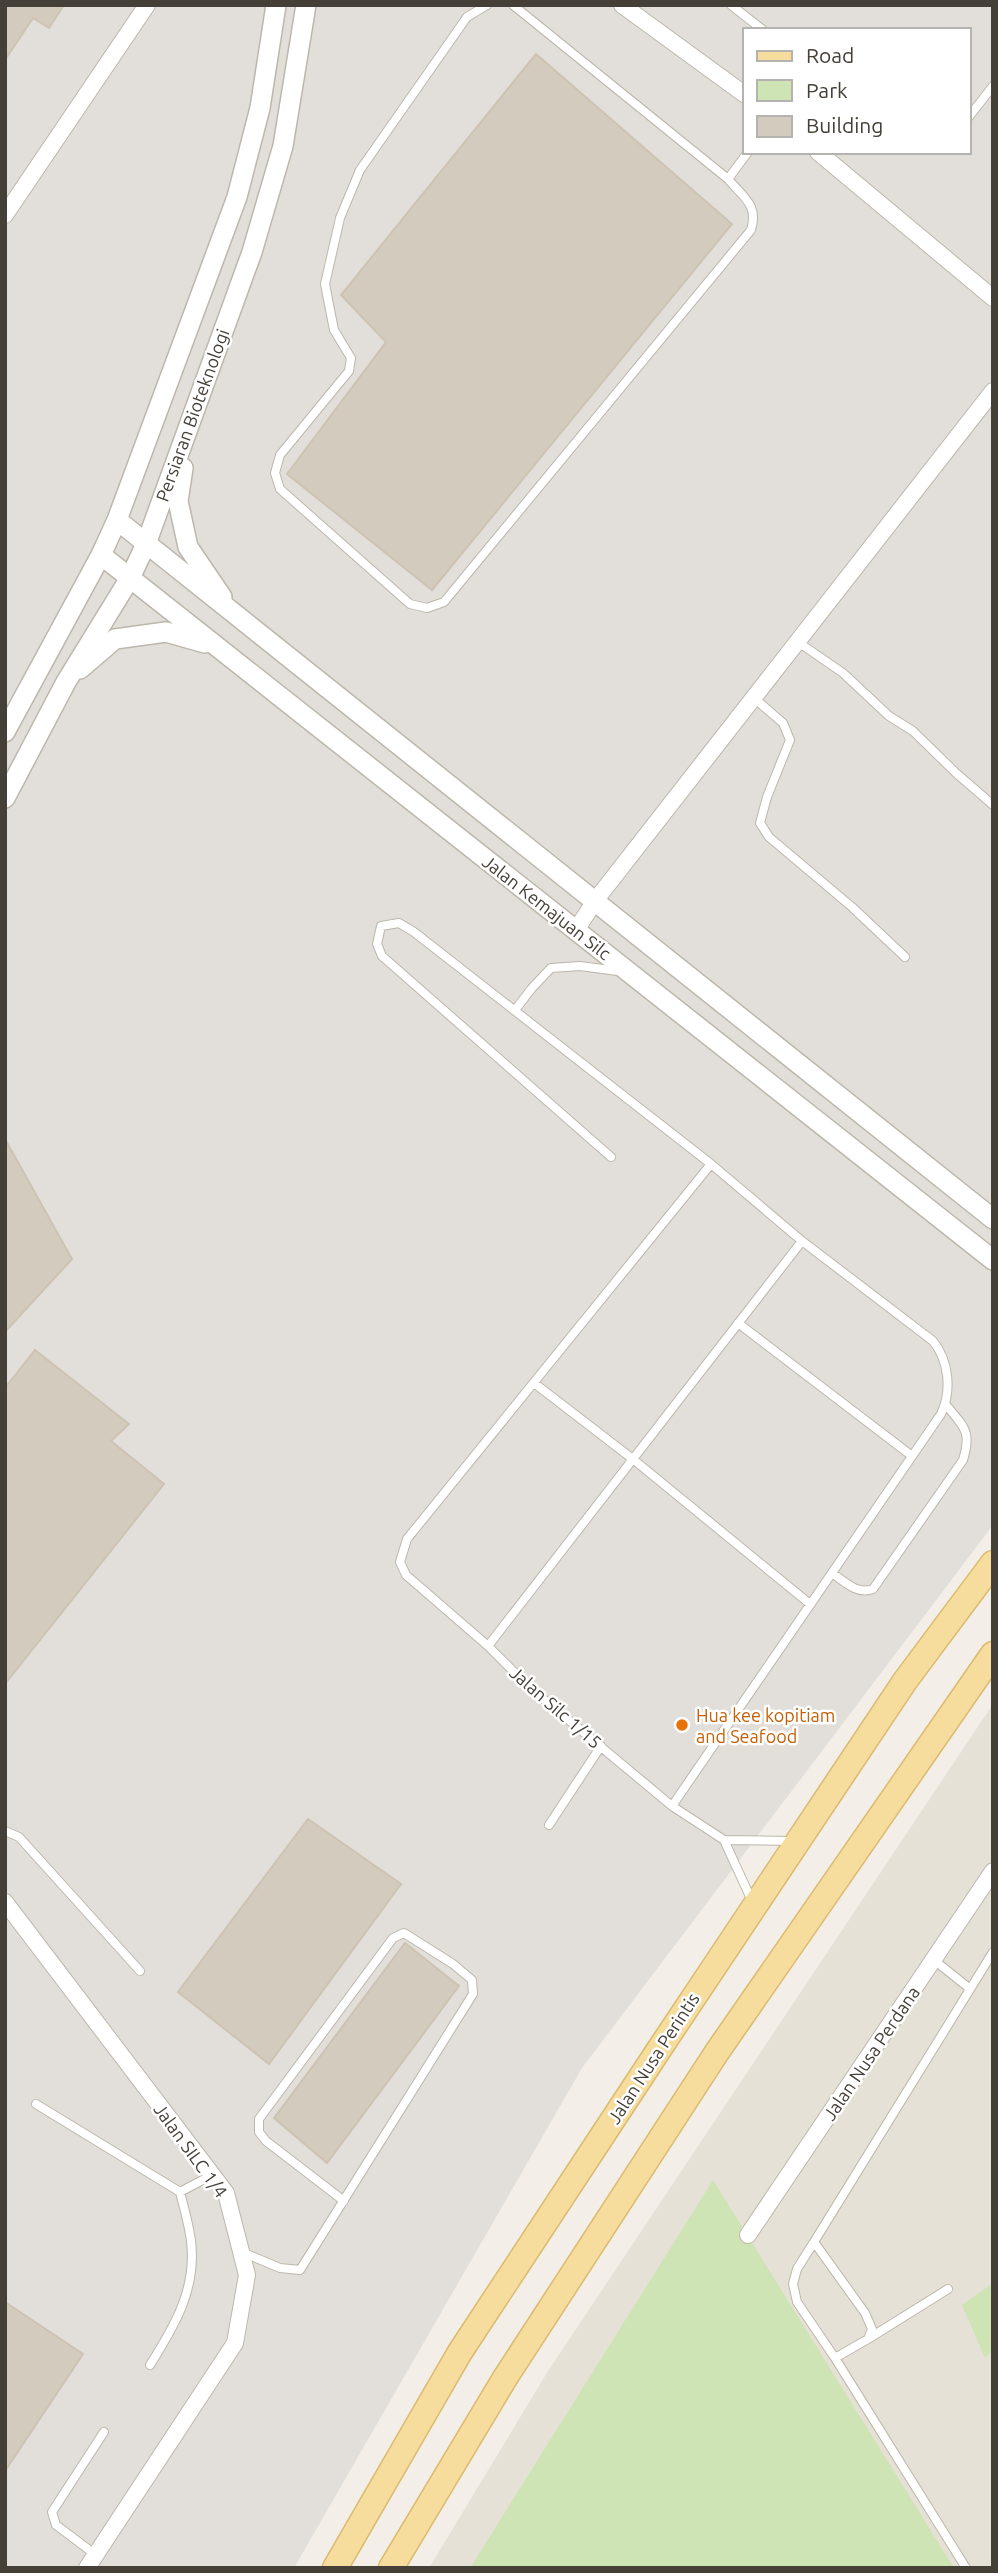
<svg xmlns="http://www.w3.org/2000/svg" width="998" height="2573" font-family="Ubuntu,sans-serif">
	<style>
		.residential { fill: #e6e1d6 }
		.industrial { fill: #e2ded9; fill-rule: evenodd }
		.green { fill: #cee4b4 }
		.building { fill: #d3cbbe; stroke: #cec3b2; stroke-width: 2 }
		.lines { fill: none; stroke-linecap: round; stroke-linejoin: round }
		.service-casing { stroke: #bdb7ab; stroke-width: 10 }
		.minor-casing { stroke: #bdb7ab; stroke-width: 18 }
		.tertiary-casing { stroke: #bdb7ab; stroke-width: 22 }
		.primary-casing { stroke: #daba6e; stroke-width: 27 }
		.service { stroke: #fff; stroke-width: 8 }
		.minor { stroke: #fff; stroke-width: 16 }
		.tertiary { stroke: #fff; stroke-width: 19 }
		.primary { stroke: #f6dd9d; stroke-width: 24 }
		.food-dot { fill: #e8710a; stroke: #fff; stroke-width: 2.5 }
		.labels { text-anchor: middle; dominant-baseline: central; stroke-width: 5; stroke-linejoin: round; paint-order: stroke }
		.street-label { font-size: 18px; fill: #454037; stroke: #fff }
		.food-label { font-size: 18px; fill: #c56008; stroke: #fff; text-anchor: start }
	</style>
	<rect width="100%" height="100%" fill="#f3efe8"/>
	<path class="residential" d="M 993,1704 L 993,2568 L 429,2568 L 548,2371 Z"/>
	<path class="industrial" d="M 5,5 L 993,5 L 993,1525 L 582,2068 L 294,2568 L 5,2568 ZM 744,30 L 968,30 L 968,152 L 744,152 Z"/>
	<path class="green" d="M 713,2180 L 954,2568 L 470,2568 Z
		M 993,2283 L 993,2350 L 985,2358 L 962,2305 Z"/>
	<path class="building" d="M 5,5 L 64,5 L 49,28 L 33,18 L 5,60 Z
		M 536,54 L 732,224 L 432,590 L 287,474 L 386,342 L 341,295 Z
		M 5,1139 L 72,1259 L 5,1332 Z
		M 35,1350 L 129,1424 L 111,1441 L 164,1484 L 5,1684 L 5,1388 Z
		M 308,1819 L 401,1884 L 269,2064 L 178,1992 Z
		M 405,1943 L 459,1986 L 327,2163 L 274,2118 Z
		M 5,2302 L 83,2354 L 5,2471 Z"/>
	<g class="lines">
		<g class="service-casing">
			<path id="service" d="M 487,5 L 467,17 L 360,170 L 340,218 L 325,284 L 334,330 L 351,358 L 349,371 L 280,455 L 275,473 L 280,489 L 410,604 L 427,608 L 444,602 L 751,230 C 759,205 743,197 728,179 L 513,5
				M 731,5 L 763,30
				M 968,118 L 993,86
				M 728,179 L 748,152
				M 798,642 L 843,673 L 889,716 L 913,731 L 956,773 L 993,805
				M 754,698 L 783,723 L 790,740 L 767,797 L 760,823 L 769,837 L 852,907 L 905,957
				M 515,1010 L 532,988 L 551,968 L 580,966 L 618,971
				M 611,1157 L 382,956 L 377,944 L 381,926 L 399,923 L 414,932 L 711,1164 L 802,1241 L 933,1341 C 949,1361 952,1391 941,1414 L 672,1806
				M 711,1164 L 407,1539 L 400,1562 L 406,1575 L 488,1646 L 529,1687 L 672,1806 L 724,1840 L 791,1841
				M 738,1323 L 912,1456
				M 534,1383 L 634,1460 L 810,1604
				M 832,1573 C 845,1582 857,1595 873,1589 L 963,1460 C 972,1431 964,1427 946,1405
				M 488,1646 L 802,1241
				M 549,1825 L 601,1746
				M 5,1831 L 19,1837 L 140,1971
				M 724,1840 L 752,1901
				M 934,1960 L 969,1988
				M 36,2104 L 180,2192
				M 814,2242 L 797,2269 L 793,2284 L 797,2302 L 835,2358 L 966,2568
				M 242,2252 L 280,2268 L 300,2270 L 473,1994 L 472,1980 L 453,1964 L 404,1933 L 393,1938 L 259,2119 L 259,2132 L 266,2141 L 344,2201
				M 868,2339 L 948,2289
				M 835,2358 L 868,2339 L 872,2329 L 865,2313 L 814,2242 L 993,1952
				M 150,2365 C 174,2327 197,2289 191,2241 C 189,2225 184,2208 180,2192 L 212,2175
				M 96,2555 L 56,2525 L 52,2512 L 104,2432"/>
		</g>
		<g class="minor-casing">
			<path id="minor" d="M 622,5 L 744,94
				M 818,152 L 993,298
				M 5,215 L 147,5
				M 576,930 L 595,901 L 993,391
				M 5,1902 L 226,2193 L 247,2275 L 235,2343 L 87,2568
				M 748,2235 L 993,1871"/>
		</g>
		<g class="tertiary-casing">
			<path id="tertiary" d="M 183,468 L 178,501 L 188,547 L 222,597
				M 117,520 L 993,1219
				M 101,555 L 993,1260
				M 80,669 L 115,639 L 166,632 L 205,643
				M 5,732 L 101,555 L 117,520 L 237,197 L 260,108 L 276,5
				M 5,798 L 66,682 L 130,578 L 146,544 L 252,252 L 283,146 L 306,5"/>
		</g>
		<g class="primary-casing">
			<path id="primary" d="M 335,2568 L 460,2352 L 662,2045 L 905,1681 L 993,1563
				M 391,2568 L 505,2378 L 717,2052 L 993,1654"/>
		</g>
		<use href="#service" class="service"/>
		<use href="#minor" class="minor"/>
		<use href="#tertiary" class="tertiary"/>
		<use href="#primary" class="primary"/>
	</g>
	<circle class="food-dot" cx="682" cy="1725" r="7"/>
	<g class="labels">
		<g class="street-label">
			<text transform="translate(192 415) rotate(-70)">Persiaran Bioteknologi</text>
			<text transform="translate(547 907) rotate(38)">Jalan Kemajuan Silc</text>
			<text transform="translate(556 1707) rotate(41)">Jalan Silc 1/15</text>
			<text transform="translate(871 2053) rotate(-56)">Jalan Nusa Perdana</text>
			<text transform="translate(653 2058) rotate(-57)">Jalan Nusa Perintis</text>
			<text transform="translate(191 2150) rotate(54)">Jalan SILC 1/4</text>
		</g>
		<g class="food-label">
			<text x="696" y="1715">Hua kee kopitiam<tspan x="696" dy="21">and Seafood</tspan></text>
		</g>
	</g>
	<rect width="998" height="2573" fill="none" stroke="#454037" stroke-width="14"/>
	<rect x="743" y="28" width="228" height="126" fill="#ffffff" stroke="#b5b3af" stroke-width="2"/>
	<rect x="757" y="51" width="35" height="10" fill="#f6dd9d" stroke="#b5b3af" stroke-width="2"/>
	<text x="806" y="63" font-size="21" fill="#454037">Road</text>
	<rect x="757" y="80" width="35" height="21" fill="#cee4b4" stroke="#b5b3af" stroke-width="2"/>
	<text x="806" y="98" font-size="21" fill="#454037">Park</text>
	<rect x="757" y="116" width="35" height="21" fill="#d3cbbe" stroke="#b5b3af" stroke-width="2"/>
	<text x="806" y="133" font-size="21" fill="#454037">Building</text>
</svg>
